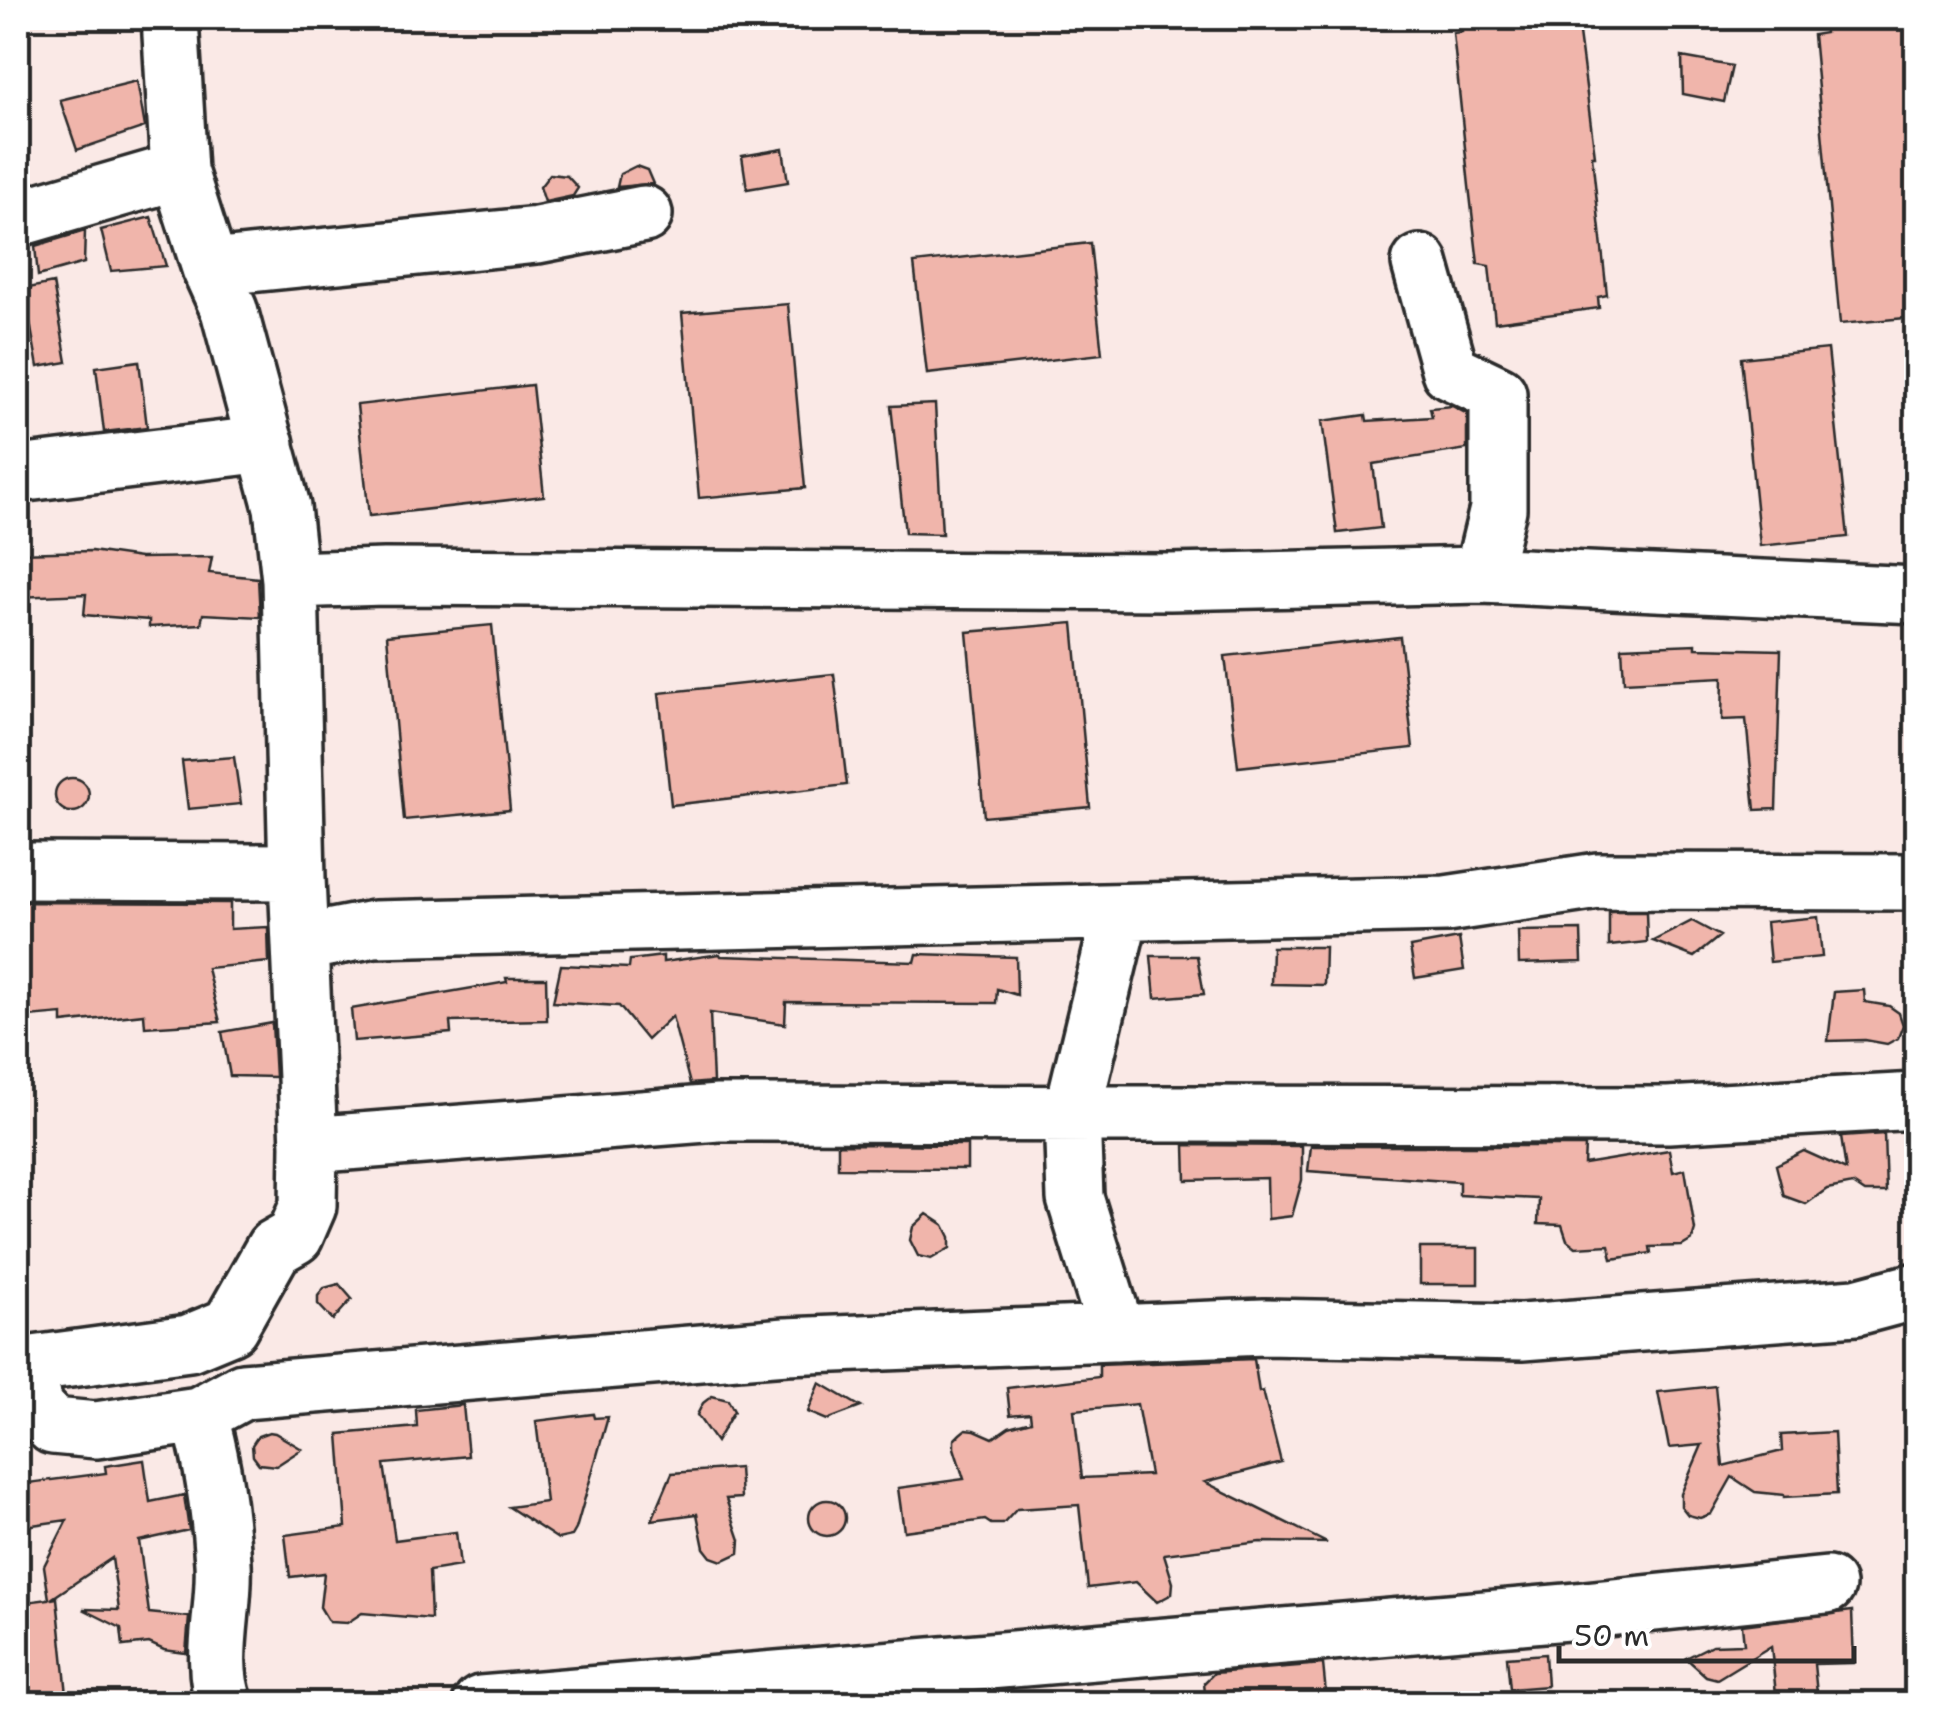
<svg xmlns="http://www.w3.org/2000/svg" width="1934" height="1721" font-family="'Shantell Sans',sans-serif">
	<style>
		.building { fill: #f0b5ab; stroke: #2b2b2b; stroke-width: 2.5; fill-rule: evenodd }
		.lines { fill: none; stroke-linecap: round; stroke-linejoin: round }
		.minor-casing { stroke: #2b2b2b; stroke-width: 62 }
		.minor { stroke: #fff; stroke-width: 55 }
	</style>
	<rect width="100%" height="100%" fill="#fae9e6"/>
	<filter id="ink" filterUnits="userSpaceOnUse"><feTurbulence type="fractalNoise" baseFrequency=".01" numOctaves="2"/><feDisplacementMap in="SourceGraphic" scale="20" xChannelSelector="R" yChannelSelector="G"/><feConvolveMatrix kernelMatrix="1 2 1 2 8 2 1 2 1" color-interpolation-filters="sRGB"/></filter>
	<g filter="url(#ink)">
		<path class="building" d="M 1460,18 L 1577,18 L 1595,156 L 1592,156 L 1607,295 L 1598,297 L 1599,308 L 1495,322 L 1489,266 L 1478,264 L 1469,186 L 1453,33 L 1462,32 Z
			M 1824,18 L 1910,18 L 1916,90 L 1916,317 L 1840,324 L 1813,35 L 1825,33 Z
			M 1682,57 L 1732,66 L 1724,102 L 1683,94 Z
			M 137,81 L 145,127 L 77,150 L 60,100 Z
			M 783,149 L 788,182 L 747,189 L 742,156 Z
			M 636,166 L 647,170 L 653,184 L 617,187 L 620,174 Z
			M 550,174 L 567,176 L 578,188 L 573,196 L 545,202 L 540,187 Z
			M 151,217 L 166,266 L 111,271 L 101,230 Z
			M 85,231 L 84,263 L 38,276 L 35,246 Z
			M 1090,243 L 1102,354 L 927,374 L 914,263 Z
			M 53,283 L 67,362 L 38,367 L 24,289 Z
			M 788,304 L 805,488 L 699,498 L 682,313 Z
			M 1828,349 L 1848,537 L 1760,546 L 1741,358 Z
			M 139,361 L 147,427 L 104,432 L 96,367 Z
			M 532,385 L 544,496 L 369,516 L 357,405 Z
			M 935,404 L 942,534 L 905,533 L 891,406 Z
			M 1452,406 L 1467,414 L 1467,449 L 1373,464 L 1381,528 L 1337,533 L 1322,421 L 1366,415 L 1367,421 L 1432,417 L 1430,408 Z
			M 91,551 L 140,558 L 212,557 L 209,573 L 258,578 L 260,617 L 203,614 L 201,624 L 149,627 L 149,620 L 84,615 L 86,594 L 18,597 L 18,553 Z
			M 1073,623 L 1090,807 L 984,817 L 967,632 Z
			M 492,625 L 510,810 L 404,820 L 387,635 Z
			M 1400,637 L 1413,748 L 1238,767 L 1225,656 Z
			M 1696,644 L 1696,648 L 1781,650 L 1776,809 L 1755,810 L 1746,719 L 1722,720 L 1723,677 L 1624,682 L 1622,647 Z
			M 834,674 L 847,785 L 671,805 L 659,693 Z
			M 234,757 L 241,804 L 188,809 L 182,761 Z
			M55 795a17 17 0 1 1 34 0a17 17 0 1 1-34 0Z
			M 18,902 L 230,903 L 230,929 L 268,927 L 269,962 L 207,968 L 220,1022 L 145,1027 L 144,1014 L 62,1023 L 62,1014 L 18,1018 Z
			M 1609,912 L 1646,912 L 1647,942 L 1609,946 Z
			M 1818,917 L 1822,957 L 1770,962 L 1766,922 Z
			M 1692,921 L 1720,936 L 1694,957 L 1653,941 Z
			M 1581,930 L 1582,962 L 1519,964 L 1518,931 Z
			M 1459,938 L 1464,970 L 1415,978 L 1410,947 Z
			M 1272,947 L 1325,947 L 1324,985 L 1271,984 Z
			M 720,954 L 721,956 L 915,962 L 917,954 L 1016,957 L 1017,995 L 997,989 L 996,1003 L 786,1002 L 785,1024 L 710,1013 L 713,1082 L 690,1084 L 672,1016 L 647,1040 L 619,1006 L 553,1002 L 561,965 L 629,968 L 630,960 L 663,956 L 663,962 Z
			M 1151,956 L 1197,956 L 1204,994 L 1155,998 Z
			M 506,978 L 546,978 L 547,1020 L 450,1022 L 451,1033 L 354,1041 L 351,1009 L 507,982 Z
			M 1864,990 L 1865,1002 L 1889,1006 L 1899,1013 L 1903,1025 L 1898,1038 L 1887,1044 L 1865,1040 L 1828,1041 L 1834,992 Z
			M 272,1023 L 275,1077 L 230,1076 L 222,1032 Z
			M 1884,1134 L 1886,1192 L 1865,1192 L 1853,1184 L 1827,1189 L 1806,1204 L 1784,1196 L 1776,1165 L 1804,1151 L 1846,1170 L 1841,1137 Z
			M 838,1144 L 967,1145 L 967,1169 L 838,1168 Z
			M 1185,1145 L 1302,1146 L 1302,1180 L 1292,1216 L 1268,1219 L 1267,1178 L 1186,1180 Z
			M 1311,1146 L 1585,1146 L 1584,1164 L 1669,1150 L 1673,1172 L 1685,1169 L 1695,1230 L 1692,1240 L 1682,1246 L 1650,1247 L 1651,1253 L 1612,1259 L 1609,1245 L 1576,1247 L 1567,1240 L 1562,1225 L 1538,1224 L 1539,1199 L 1459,1195 L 1459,1182 L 1308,1171 Z
			M 927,1214 L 944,1225 L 950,1237 L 950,1248 L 931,1259 L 918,1256 L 910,1240 L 913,1227 Z
			M 1420,1248 L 1478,1248 L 1478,1284 L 1420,1284 Z
			M 339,1284 L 352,1299 L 333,1320 L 318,1304 L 318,1296 L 324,1288 Z
			M 1254,1359 L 1259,1392 L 1263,1391 L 1281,1462 L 1205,1482 L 1327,1543 L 1260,1542 L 1164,1554 L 1173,1583 L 1172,1594 L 1157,1602 L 1136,1582 L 1088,1588 L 1079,1505 L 1017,1509 L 1003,1524 L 991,1524 L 985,1520 L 904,1531 L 898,1488 L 964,1479 L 954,1448 L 954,1440 L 960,1434 L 966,1429 L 975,1430 L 993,1438 L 1009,1427 L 1031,1421 L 1030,1413 L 1010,1415 L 1007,1388 L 1099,1377 L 1099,1365 ZM 1137,1404 L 1150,1475 L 1082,1478 L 1074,1410 Z
			M 820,1383 L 861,1407 L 827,1420 L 808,1412 Z
			M 1715,1386 L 1723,1466 L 1782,1451 L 1781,1435 L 1834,1432 L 1837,1494 L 1784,1497 L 1784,1495 L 1755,1492 L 1732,1477 L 1711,1514 L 1700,1518 L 1688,1515 L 1681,1506 L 1681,1494 L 1702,1445 L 1669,1448 L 1658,1392 Z
			M 712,1396 L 728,1400 L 734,1411 L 716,1442 L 697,1415 L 703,1403 Z
			M 463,1405 L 468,1456 L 384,1464 L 395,1540 L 456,1532 L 460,1566 L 429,1571 L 431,1619 L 362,1613 L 347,1623 L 329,1622 L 320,1607 L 324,1573 L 290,1577 L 285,1535 L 346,1527 L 339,1434 L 417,1427 L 416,1410 Z
			M 593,1414 L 594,1418 L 608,1417 L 576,1529 L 572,1536 L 558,1539 L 509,1507 L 546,1502 L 536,1421 Z
			M 269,1432 L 275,1433 L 302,1449 L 276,1466 L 259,1464 L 253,1456 L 252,1445 L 258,1436 Z
			M 144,1460 L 150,1502 L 184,1495 L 189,1530 L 139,1541 L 149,1613 L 189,1617 L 186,1653 L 164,1650 L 149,1643 L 123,1646 L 121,1628 L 83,1609 L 119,1610 L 112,1558 L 51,1599 L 57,1598 L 68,1704 L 31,1704 L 27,1666 L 18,1667 L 18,1603 L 49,1599 L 44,1566 L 67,1520 L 25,1526 L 20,1484 L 106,1473 L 105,1466 Z
			M 739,1468 L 741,1498 L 726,1499 L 740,1540 L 739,1553 L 722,1561 L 711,1557 L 704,1548 L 697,1514 L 652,1520 L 672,1473 Z
			M809 1518a18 18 0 1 1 36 0a18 18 0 1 1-36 0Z
			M 1852,1611 L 1854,1663 L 1814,1664 L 1818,1704 L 1777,1704 L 1771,1646 L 1717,1679 L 1706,1676 L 1686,1658 L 1712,1645 L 1744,1644 L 1742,1625 Z
			M 1545,1654 L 1547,1686 L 1510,1689 L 1507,1657 Z
			M 1323,1664 L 1327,1704 L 1206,1704 L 1204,1683 L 1214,1673 Z"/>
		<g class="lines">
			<g class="minor-casing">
				<path id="minor" d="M 18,218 L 179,171
					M 1420,263 L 1450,371 L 1498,394 L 1498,509 L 1482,575
					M 210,268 L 537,235 L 644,214
					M 18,474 L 266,444
					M 290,580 L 384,577 L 1170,582 L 1482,575 L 1916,595
					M 18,871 L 282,872 L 297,878
					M 302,943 L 374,929 L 1446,904 L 1598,881 L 1916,882
					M 309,1145 L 718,1113 L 1668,1115 L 1916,1101
					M 1117,1333 L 1075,1198 L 1072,1114 L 1121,912
					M 18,1366 L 189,1343 L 230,1326 L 274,1248 L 295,1236 L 308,1206 L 309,1145 L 297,878 L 290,580 L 282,507 L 229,310 L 210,268 L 179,171 L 170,18
					M 25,1366 L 36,1408 L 53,1426 L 96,1430 L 199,1415 L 243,1391 L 786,1346 L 1264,1327 L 1522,1332 L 1856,1307 L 1916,1291
					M 199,1415 C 213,1461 220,1515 223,1563 C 226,1608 208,1661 225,1704
					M 481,1704 L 1567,1612 L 1827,1585"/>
			</g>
			<use href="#minor" class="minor"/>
		</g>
	</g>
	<rect width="1934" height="1721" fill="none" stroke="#fff" stroke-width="60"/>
	<rect x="30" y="30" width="1874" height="1661" fill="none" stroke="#2b2b2b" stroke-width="4" filter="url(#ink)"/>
	<path d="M1559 1646v15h295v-15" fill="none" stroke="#2b2b2b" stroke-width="5"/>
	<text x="1574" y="1646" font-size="30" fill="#2b2b2b" stroke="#ffffff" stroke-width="8" paint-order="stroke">50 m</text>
</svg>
